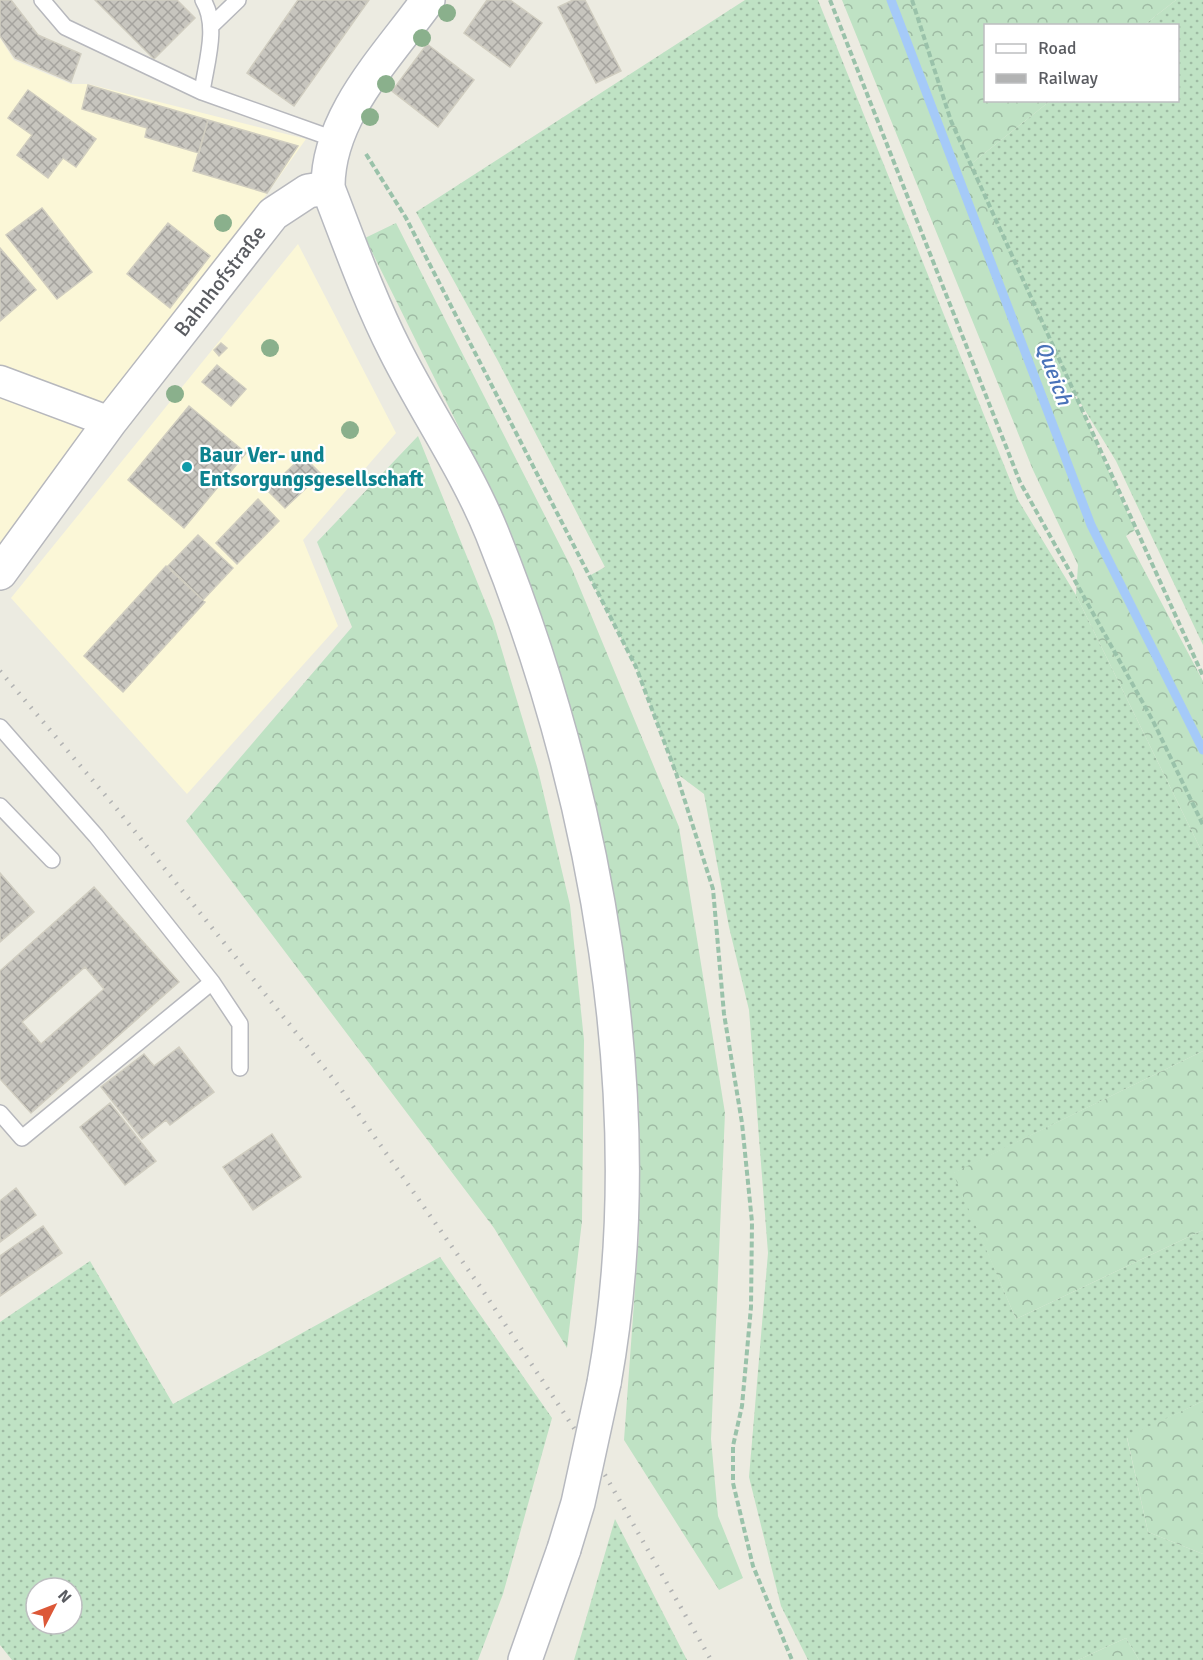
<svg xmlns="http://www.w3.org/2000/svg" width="1203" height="1660" font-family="Signika,sans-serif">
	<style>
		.commercial { fill: #fbf7d7 }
		.grass { fill: url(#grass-dots); fill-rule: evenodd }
		.forest { fill: url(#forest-crowns) }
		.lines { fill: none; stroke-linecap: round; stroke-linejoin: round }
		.stream { stroke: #a5caf8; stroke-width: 9 }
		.building { fill: url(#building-cross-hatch); stroke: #d0cdc0; stroke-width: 1.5; fill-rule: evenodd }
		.service-casing { stroke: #b7b8bd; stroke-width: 18 }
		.minor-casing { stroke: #b7b8bd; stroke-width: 33 }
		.tertiary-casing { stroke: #b7b8bd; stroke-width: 36 }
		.secondary-casing { stroke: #b7b9bf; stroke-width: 36 }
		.path { stroke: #9ac2aa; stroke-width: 4; stroke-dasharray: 6 3; stroke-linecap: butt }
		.service { stroke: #fff; stroke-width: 15 }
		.minor { stroke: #fff; stroke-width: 30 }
		.tertiary { stroke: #fff; stroke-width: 33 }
		.secondary { stroke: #fff; stroke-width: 33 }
		.rail { stroke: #b2b3b3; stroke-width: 4.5; stroke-dasharray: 1.5 8; stroke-linecap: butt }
		.secondary-bridge-casing { stroke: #b7b9bf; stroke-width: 36; stroke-linecap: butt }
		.secondary-bridge { stroke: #fff; stroke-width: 33 }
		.tree { fill: #8ab08c }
		.culture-dot { fill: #0f9aa8; stroke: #fff; stroke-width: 2 }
		.labels { text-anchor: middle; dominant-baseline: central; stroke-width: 4.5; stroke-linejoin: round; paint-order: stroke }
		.street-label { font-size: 21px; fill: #5a5c61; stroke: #fff }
		.culture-label { font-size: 21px; font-weight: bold; fill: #0d838f; stroke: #fff; text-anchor: start }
		.water-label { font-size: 22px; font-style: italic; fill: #4a73b9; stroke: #fff }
	</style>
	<defs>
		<pattern id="grass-dots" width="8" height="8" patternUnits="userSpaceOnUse" patternTransform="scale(1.5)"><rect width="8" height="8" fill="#bfe2c4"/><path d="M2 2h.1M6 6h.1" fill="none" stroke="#9ebaa3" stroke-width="1.8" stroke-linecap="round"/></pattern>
		<pattern id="forest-crowns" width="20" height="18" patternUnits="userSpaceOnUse" patternTransform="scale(1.5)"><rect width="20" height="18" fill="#bfe2c4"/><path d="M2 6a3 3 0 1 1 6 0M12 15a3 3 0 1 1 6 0" fill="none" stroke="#9ebaa3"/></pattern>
		<pattern id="building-cross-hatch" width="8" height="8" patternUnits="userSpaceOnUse" patternTransform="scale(1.5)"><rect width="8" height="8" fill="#c7c5be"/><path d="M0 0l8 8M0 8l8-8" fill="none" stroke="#a5a39e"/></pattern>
	</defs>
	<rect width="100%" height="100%" fill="#ecebe1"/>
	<path class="commercial" d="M 0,38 L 14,60 L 71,84 L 88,84 L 306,139 L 19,542 L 0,563 Z
		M 298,244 L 396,433 L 303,540 L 338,626 L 187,794 L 11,598 Z"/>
	<path class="grass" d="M 745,0 L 818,0 L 1018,500 L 1076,595 L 1203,854 L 1203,1051 L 954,1173 L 1016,1319 L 1203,1230 L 1203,1401 L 1127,1438 L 1148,1532 L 1203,1554 L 1203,1660 L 1139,1660 L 1126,1638 L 1078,1660 L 808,1660 L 781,1606 L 749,1477 L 768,1253 L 749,1010 L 729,927 L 704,794 L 676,773 L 636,667 L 589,576 L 605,567 L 498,361 L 416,212 Z
		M 1176,0 L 1203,0 L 1203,645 L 1116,461 L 1072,389 L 971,164 L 1050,101 L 1178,100 L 1178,26 L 1144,25 Z
		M 440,1257 L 552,1418 L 503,1594 L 478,1660 L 12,1660 L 0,1645 L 0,1322 L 90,1261 L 173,1404 ZM 36,1588 L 72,1588 L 72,1624 L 36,1624 Z
		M 615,1519 L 687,1660 L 574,1660 Z"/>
	<path class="forest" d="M 842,0 L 1176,0 L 1144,25 L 986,26 L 986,100 L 1050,101 L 971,164 L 1135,530 L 1126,536 L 1203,681 L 1203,854 L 1076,595 L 1078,565 L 1033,470 Z
		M 396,223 L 572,569 L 679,827 L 725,1113 L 711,1439 L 718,1516 L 743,1578 L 719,1590 L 624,1440 L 639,1234 L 639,1109 L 631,1018 L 616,906 L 592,796 L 567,702 L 487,484 L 365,238 Z
		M 418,436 L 493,621 L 538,770 L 570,905 L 584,1040 L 582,1221 L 567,1348 L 494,1228 L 186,821 L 352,627 L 317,542 Z
		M 1203,1051 L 1203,1230 L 1016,1319 L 953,1173 Z
		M 1203,1401 L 1203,1554 L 1148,1532 L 1127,1437 Z
		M 1126,1638 L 1139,1660 L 1078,1660 Z"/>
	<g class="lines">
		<path class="stream" d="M 891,0 L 1091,525 L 1203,750"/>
	</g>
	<path class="building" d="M 0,0 L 11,0 L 38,35 L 81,54 L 71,82 L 15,58 L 0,36 Z
		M 95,0 L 177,0 L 195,18 L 154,59 Z
		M 298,0 L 369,0 L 294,106 L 247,73 Z
		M 487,0 L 510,0 L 542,23 L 510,67 L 464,33 Z
		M 573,0 L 585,0 L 621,71 L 596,83 L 558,7 Z
		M 427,44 L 474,80 L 438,127 L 392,91 Z
		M 88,85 L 208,120 L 199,153 L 145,137 L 147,128 L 82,109 Z
		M 28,90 L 96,139 L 76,167 L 63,158 L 48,178 L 17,155 L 32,135 L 8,118 Z
		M 208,120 L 298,146 L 267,193 L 193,171 Z
		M 42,208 L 92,272 L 57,299 L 6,235 Z
		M 168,223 L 210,256 L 170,308 L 127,274 Z
		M 0,248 L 36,290 L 0,321 Z
		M 221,343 L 227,348 L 219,356 L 214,350 Z
		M 217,365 L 246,389 L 231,406 L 202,382 Z
		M 189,406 L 246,453 L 184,528 L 128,480 Z
		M 303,456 L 321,474 L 285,508 L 267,490 Z
		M 258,499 L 279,521 L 237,564 L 216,543 Z
		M 198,535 L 233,568 L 203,600 L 168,566 Z
		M 166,566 L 205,602 L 123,692 L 84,656 Z
		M 0,873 L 34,912 L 0,942 Z
		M 94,887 L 179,982 L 31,1113 L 0,1079 L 0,971 ZM 85,967 L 104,989 L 41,1044 L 22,1022 Z
		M 179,1047 L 214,1092 L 170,1125 L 166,1120 L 142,1139 L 101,1087 L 144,1054 L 154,1066 Z
		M 110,1103 L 156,1161 L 125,1185 L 80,1127 Z
		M 272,1134 L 301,1177 L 253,1210 L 223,1167 Z
		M 16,1188 L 36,1215 L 0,1242 L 0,1201 Z
		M 43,1226 L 62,1253 L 0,1296 L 0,1256 Z"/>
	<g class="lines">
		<g class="service-casing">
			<path id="service" d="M 42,0 L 65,27 L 202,92 L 334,139
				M 211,26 L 238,0
				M 202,92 C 206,63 219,26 203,0
				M 0,727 L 96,836 L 212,982 L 240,1024 L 240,1068
				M 0,806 L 52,860
				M 0,1113 L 22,1138 L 212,982"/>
		</g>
		<g class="minor-casing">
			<path id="minor" d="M 0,381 L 110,422"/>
		</g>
		<g class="tertiary-casing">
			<path id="tertiary" d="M 0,573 L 110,422 L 273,214 L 308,191 L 328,188"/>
		</g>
		<g class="secondary-casing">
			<path id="secondary" d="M 428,0 C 388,56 327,116 328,188 C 349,242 369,299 395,350 C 426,412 466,469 492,533 C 596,791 654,1107 604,1383
				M 525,1660 L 564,1549"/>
		</g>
		<path class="path" d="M 830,0 L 1020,482 L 1153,721 L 1203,825
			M 912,0 L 951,121 L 1203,676
			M 366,154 L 406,218 L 636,667 L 676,773 L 713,889 L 724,1014 L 742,1123 L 752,1222 L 751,1307 L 742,1406 L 733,1446 L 733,1483 L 753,1566 L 792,1660"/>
		<use href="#service" class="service"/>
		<use href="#minor" class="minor"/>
		<use href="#tertiary" class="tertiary"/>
		<use href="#secondary" class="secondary"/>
		<path class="rail" d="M 0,671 L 116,808 L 338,1085 L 481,1288 L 605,1475 L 711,1660"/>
		<g class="secondary-bridge-casing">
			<path id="secondary-bridge" d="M 564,1549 L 578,1503 L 604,1383"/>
		</g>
		<use href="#secondary-bridge" class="secondary-bridge"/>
	</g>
	<g class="tree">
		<circle cx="447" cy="13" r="9"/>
		<circle cx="422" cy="38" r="9"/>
		<circle cx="386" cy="84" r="9"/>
		<circle cx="370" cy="117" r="9"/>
		<circle cx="223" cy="223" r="9"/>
		<circle cx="270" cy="348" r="9"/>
		<circle cx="175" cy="394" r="9"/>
		<circle cx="350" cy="430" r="9"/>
	</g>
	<circle class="culture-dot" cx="187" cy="467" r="6"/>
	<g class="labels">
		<g class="street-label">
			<text transform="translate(220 281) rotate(-52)">Bahnhofstraße</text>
		</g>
		<g class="culture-label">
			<text x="199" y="455">Baur Ver- und<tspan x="199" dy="24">Entsorgungsgesellschaft</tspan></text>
		</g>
		<g class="water-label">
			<text transform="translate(1054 373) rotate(69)">Queich</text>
		</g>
	</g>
	<rect x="984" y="24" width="195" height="78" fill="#ffffff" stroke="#bdbec0" stroke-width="1.5"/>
	<rect x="996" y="44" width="30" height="9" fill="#ffffff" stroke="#bdbec0" stroke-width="1.5"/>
	<text x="1038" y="54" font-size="18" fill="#5a5c61">Road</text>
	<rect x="996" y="74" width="30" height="9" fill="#b2b3b3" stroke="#bdbec0" stroke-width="1.5"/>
	<text x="1038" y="84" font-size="18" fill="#5a5c61">Railway</text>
	<g transform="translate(54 1606) rotate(48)"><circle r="28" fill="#ffffff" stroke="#bdbec0" stroke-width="1.5"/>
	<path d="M0-4.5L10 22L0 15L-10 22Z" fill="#dc5838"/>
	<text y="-9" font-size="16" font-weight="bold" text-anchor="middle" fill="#5a5c61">N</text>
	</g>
</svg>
